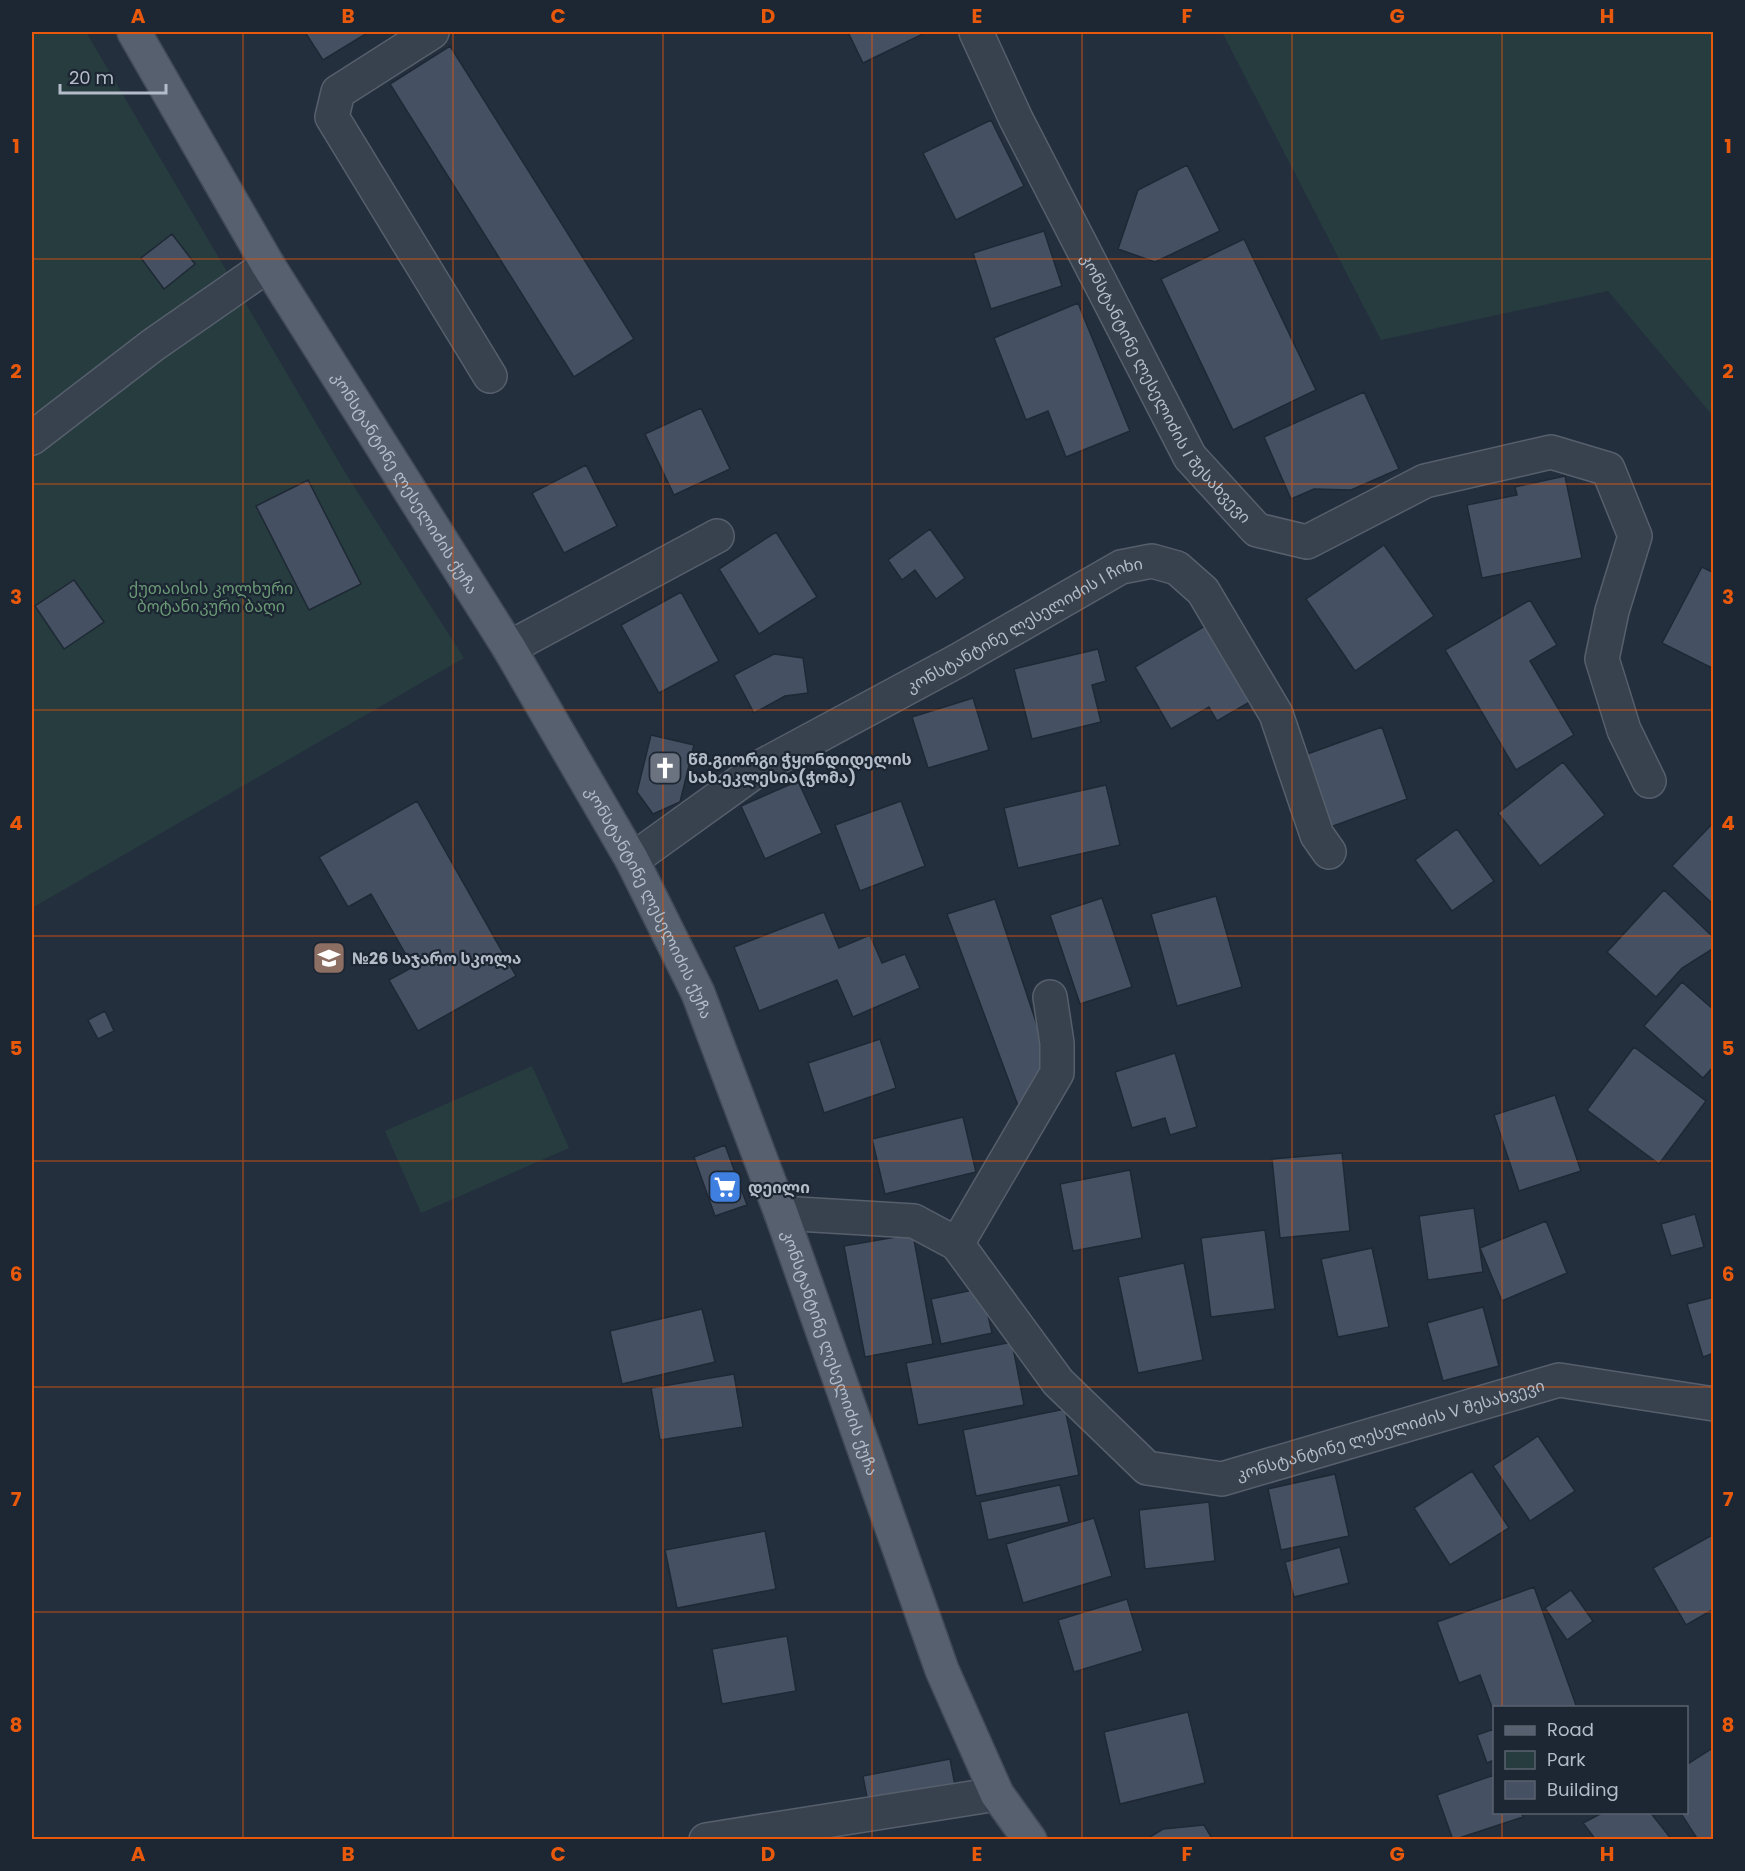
<svg xmlns="http://www.w3.org/2000/svg" width="1745" height="1871" font-family="Poppins,'Noto Sans Georgian',sans-serif">
	<style>
		.green { fill: #263c3f }
		.building { fill: #455162; stroke: #1f2835; stroke-width: 1.5 }
		.lines { fill: none; stroke-linecap: round; stroke-linejoin: round }
		.minor-casing { stroke: #565f6c; stroke-width: 36 }
		.major-casing { stroke: #414a57; stroke-width: 36 }
		.minor { stroke: #38414e; stroke-width: 33 }
		.major { stroke: #56606e; stroke-width: 33 }
		.grid { fill: none; stroke: #e8590c; stroke-width: 1.5; stroke-opacity: 0.55 }
		.labels { text-anchor: middle; dominant-baseline: central; stroke-width: 4.5; stroke-linejoin: round; paint-order: stroke }
		.street-label { font-size: 16px; fill: #b4bcc9; stroke: #1d2633 }
		.park-label { font-size: 16px; fill: #6b9a76; stroke: #1d2633 }
		.poi-label { font-size: 16px; font-weight: bold; fill: #b4bcc9; stroke: #1d2633; text-anchor: start }
		.neatline { fill: none; stroke: #e8590c; stroke-width: 2 }
		.grid-label { font-size: 20px; text-anchor: middle; font-weight: bold; fill: #e8590c }
	</style>
	<rect width="100%" height="100%" fill="#242f3e"/>
	<path class="green" d="M 32,32 L 86,32 L 346,474 L 464,658 L 32,908 Z
		M 1222,32 L 1713,32 L 1713,416 L 1608,291 L 1381,340 Z
		M 532,1066 L 569,1148 L 421,1213 L 385,1131 Z"/>
	<path class="building" d="M 305,32 L 369,32 L 323,60 Z
		M 848,32 L 927,32 L 863,63 Z
		M 450,46 L 634,339 L 574,377 L 390,84 Z
		M 991,120 L 1024,186 L 956,220 L 923,153 Z
		M 1187,165 L 1220,231 L 1155,262 L 1118,249 L 1138,190 Z
		M 1044,231 L 1062,286 L 991,309 L 973,253 Z
		M 172,234 L 195,264 L 164,289 L 141,258 Z
		M 1244,239 L 1316,390 L 1233,430 L 1161,279 Z
		M 1078,303 L 1130,431 L 1066,457 L 1048,411 L 1026,420 L 994,338 Z
		M 1364,392 L 1399,469 L 1351,490 L 1314,489 L 1291,499 L 1264,437 Z
		M 701,408 L 730,469 L 674,495 L 645,434 Z
		M 586,465 L 617,526 L 564,553 L 532,493 Z
		M 1565,476 L 1582,558 L 1482,578 L 1467,505 L 1517,495 L 1515,487 Z
		M 308,480 L 361,584 L 309,610 L 256,506 Z
		M 930,529 L 965,578 L 936,599 L 915,570 L 902,580 L 888,560 Z
		M 776,532 L 817,597 L 759,634 L 719,569 Z
		M 1384,545 L 1434,616 L 1355,671 L 1306,599 Z
		M 1702,567 L 1714,573 L 1714,669 L 1662,643 Z
		M 74,580 L 104,622 L 64,649 L 35,606 Z
		M 681,592 L 719,661 L 659,693 L 621,625 Z
		M 1530,600 L 1557,645 L 1530,661 L 1574,735 L 1516,770 L 1445,650 Z
		M 1210,623 L 1255,699 L 1217,721 L 1209,707 L 1171,729 L 1135,667 Z
		M 1098,649 L 1106,681 L 1092,685 L 1101,722 L 1032,739 L 1014,669 Z
		M 774,654 L 803,658 L 808,693 L 785,696 L 754,713 L 734,675 Z
		M 973,698 L 989,750 L 928,768 L 912,717 Z
		M 1382,727 L 1407,799 L 1325,829 L 1299,757 Z
		M 651,735 L 694,745 L 680,802 L 653,814 L 637,792 Z
		M 1563,762 L 1605,815 L 1540,866 L 1498,813 Z
		M 798,781 L 822,833 L 765,859 L 741,806 Z
		M 1106,785 L 1120,845 L 1018,868 L 1004,808 Z
		M 417,801 L 516,976 L 418,1031 L 389,980 L 413,967 L 371,894 L 348,907 L 319,857 Z
		M 901,801 L 925,866 L 860,891 L 835,825 Z
		M 1714,822 L 1714,905 L 1672,866 Z
		M 1457,829 L 1494,881 L 1452,911 L 1415,860 Z
		M 1664,890 L 1714,938 L 1714,948 L 1682,968 L 1656,997 L 1607,952 Z
		M 1216,896 L 1242,987 L 1177,1006 L 1151,914 Z
		M 1102,898 L 1132,987 L 1080,1004 L 1050,915 Z
		M 995,899 L 1051,1067 L 1020,1111 L 947,914 Z
		M 824,912 L 839,948 L 870,935 L 882,963 L 905,954 L 920,988 L 853,1017 L 837,980 L 759,1011 L 734,947 Z
		M 1682,982 L 1714,1010 L 1714,1066 L 1703,1078 L 1644,1026 Z
		M 105,1011 L 114,1031 L 98,1039 L 88,1020 Z
		M 880,1039 L 896,1088 L 824,1113 L 808,1063 Z
		M 1634,1047 L 1706,1101 L 1659,1164 L 1587,1110 Z
		M 1175,1053 L 1197,1127 L 1170,1135 L 1165,1118 L 1132,1128 L 1115,1072 Z
		M 1555,1095 L 1581,1171 L 1519,1191 L 1494,1115 Z
		M 963,1117 L 976,1172 L 885,1194 L 872,1139 Z
		M 725,1145 L 747,1205 L 715,1216 L 694,1157 Z
		M 1342,1153 L 1350,1231 L 1280,1238 L 1272,1159 Z
		M 1130,1170 L 1142,1238 L 1073,1251 L 1060,1184 Z
		M 1474,1208 L 1483,1272 L 1428,1280 L 1419,1216 Z
		M 1695,1214 L 1704,1247 L 1671,1256 L 1661,1224 Z
		M 1546,1221 L 1567,1273 L 1502,1301 L 1480,1248 Z
		M 1265,1230 L 1275,1309 L 1211,1317 L 1201,1238 Z
		M 913,1234 L 933,1344 L 865,1357 L 844,1246 Z
		M 1372,1248 L 1389,1327 L 1338,1337 L 1321,1259 Z
		M 1184,1263 L 1203,1360 L 1138,1373 L 1118,1277 Z
		M 982,1288 L 992,1333 L 941,1344 L 931,1299 Z
		M 1714,1297 L 1714,1353 L 1703,1357 L 1687,1304 Z
		M 1483,1307 L 1499,1366 L 1443,1381 L 1427,1323 Z
		M 702,1309 L 715,1362 L 622,1384 L 610,1331 Z
		M 1012,1342 L 1024,1405 L 918,1425 L 906,1363 Z
		M 734,1374 L 743,1427 L 660,1440 L 651,1388 Z
		M 1065,1409 L 1079,1475 L 976,1496 L 963,1430 Z
		M 1538,1436 L 1575,1491 L 1530,1521 L 1493,1466 Z
		M 1472,1471 L 1509,1528 L 1450,1565 L 1414,1508 Z
		M 1335,1474 L 1349,1536 L 1281,1550 L 1268,1489 Z
		M 1060,1485 L 1069,1522 L 988,1540 L 980,1502 Z
		M 1209,1502 L 1215,1561 L 1145,1569 L 1139,1510 Z
		M 1094,1518 L 1112,1576 L 1023,1603 L 1006,1544 Z
		M 765,1531 L 776,1589 L 677,1608 L 665,1550 Z
		M 1714,1534 L 1714,1609 L 1686,1625 L 1653,1568 Z
		M 1340,1547 L 1349,1583 L 1294,1597 L 1285,1562 Z
		M 1534,1587 L 1577,1708 L 1494,1708 L 1494,1713 L 1480,1675 L 1459,1683 L 1437,1622 Z
		M 1571,1590 L 1593,1621 L 1567,1640 L 1545,1608 Z
		M 1127,1599 L 1143,1651 L 1074,1672 L 1058,1620 Z
		M 787,1636 L 796,1691 L 722,1704 L 712,1649 Z
		M 1188,1712 L 1205,1783 L 1120,1804 L 1104,1732 Z
		M 1494,1729 L 1494,1760 L 1487,1763 L 1477,1735 Z
		M 1714,1747 L 1714,1840 L 1698,1840 L 1680,1812 L 1686,1812 L 1686,1765 Z
		M 950,1759 L 956,1791 L 869,1808 L 863,1776 Z
		M 1494,1775 L 1494,1812 L 1521,1812 L 1523,1817 L 1453,1840 L 1437,1795 Z
		M 1604,1812 L 1650,1812 L 1672,1840 L 1596,1840 L 1583,1823 Z
		M 1204,1825 L 1213,1840 L 1145,1840 L 1163,1829 Z"/>
	<g class="lines">
		<g class="minor-casing">
			<g id="minor">
				<path d="M 432,32 L 338,92 L 332,117 L 490,376"/>
				<path id="s1" d="M 976,32 L 1016,119 L 1190,457 L 1257,530 L 1307,542 L 1425,481 L 1551,452 L 1608,469 L 1635,536 L 1612,611 L 1602,659 L 1624,730 L 1649,781"/>
				<path d="M 32,438 L 153,345 L 268,265"/>
				<path d="M 509,648 L 717,536"/>
				<path id="s2" d="M 632,860 L 764,765 L 957,661 L 1121,567 L 1152,561 L 1177,568 L 1203,591 L 1276,714 L 1317,835 L 1329,852"/>
				<path id="s3" d="M 781,1213 L 914,1221 L 957,1244 L 1058,1382 L 1147,1468 L 1222,1479 L 1559,1380 L 1714,1404"/>
				<path d="M 957,1244 L 1057,1073 L 1057,1043 L 1050,997"/>
				<path d="M 706,1840 L 997,1794"/>
			</g>
		</g>
		<g class="major-casing">
			<g id="major">
				<path id="s4" d="M 134,32 L 268,265 L 509,648 L 632,860 L 698,993 L 781,1213 L 942,1670 L 997,1794 L 1030,1840"/>
			</g>
		</g>
		<use href="#minor" class="minor"/>
		<use href="#major" class="major"/>
	</g>
	<path class="grid" d="M 243,32 L 243,1840M 453,32 L 453,1840M 663,32 L 663,1840M 872,32 L 872,1840M 1082,32 L 1082,1840M 1292,32 L 1292,1840M 1502,32 L 1502,1708M 32,259 L 1714,259M 32,484 L 1714,484M 32,710 L 1714,710M 32,936 L 1714,936M 32,1161 L 1714,1161M 32,1387 L 1714,1387M 32,1612 L 1714,1612M 1502,1812 L 1502,1840"/>
	<defs>
		<g id="church-square" transform="scale(1.725)"><rect x="-9" y="-9" width="18" height="18" rx="4" fill="#6b7280" stroke="#1d2633"/><path d="M-1.2-6h2.4v3.5h3.3v2.4h-3.3V6h-2.4V-.1h-3.3v-2.4h3.3Z" fill="#fff"/></g>
		<g id="school-square" transform="scale(1.725)"><rect x="-9" y="-9" width="18" height="18" rx="4" fill="#8d6e63" stroke="#1d2633"/><path d="M0-5L7-2L0 1L-7-2ZM-4 1L0 2.5L4 1V4Q0 6-4 4Z" fill="#fff"/></g>
		<g id="supermarket-square" transform="scale(1.725)"><rect x="-9" y="-9" width="18" height="18" rx="4" fill="#3f7fe0" stroke="#1d2633"/><path d="M-6-5.5h2.5l.6 2H6L4.5 2H-2.5L-4.4-4H-6ZM-1.5 3.2a1.3 1.3 0 1 0 .1 0ZM3 3.2a1.3 1.3 0 1 0 .1 0Z" fill="#fff"/></g>
	</defs>
	<g fill-rule="evenodd">
		<use href="#church-square" x="665" y="768"/>
		<use href="#school-square" x="329" y="958"/>
		<use href="#supermarket-square" x="725" y="1187"/>
	</g>
	<g class="labels">
		<g class="street-label">
			<text stroke="none"><textPath href="#s1" startOffset="405">კონსტანტინე ლესელიძის I შესახვევი</textPath></text>
			<text stroke="none"><textPath href="#s4" startOffset="526">კონსტანტინე ლესელიძის ქუჩა</textPath></text>
			<text stroke="none"><textPath href="#s2" startOffset="459">კონსტანტინე ლესელიძის I ჩიხი</textPath></text>
			<text stroke="none"><textPath href="#s4" startOffset="1012">კონსტანტინე ლესელიძის ქუჩა</textPath></text>
			<text stroke="none"><textPath href="#s4" startOffset="1498">კონსტანტინე ლესელიძის ქუჩა</textPath></text>
			<text stroke="none"><textPath href="#s3" startOffset="728">კონსტანტინე ლესელიძის V შესახვევი</textPath></text>
		</g>
		<g class="park-label">
			<text x="211" y="588">ქუთაისის კოლხური<tspan x="211" dy="18">ბოტანიკური ბაღი</tspan></text>
		</g>
		<g class="poi-label">
			<text x="688" y="759">წმ.გიორგი ჭყონდიდელის<tspan x="688" dy="18">სახ.ეკლესია(ჭომა)</tspan></text>
			<text x="352" y="958">№26 საჯარო სკოლა</text>
			<text x="748" y="1187">დეილი</text>
		</g>
	</g>
	<rect width="1745" height="1871" fill="none" stroke="#1d2633" stroke-width="66"/>
	<rect x="1493" y="1706" width="195" height="108" fill="#1d2633" stroke="#59626f" stroke-width="1.5"/>
	<rect x="1505" y="1726" width="30" height="9" fill="#56606e" stroke="#59626f" stroke-width="1.5"/>
	<text x="1547" y="1736" font-size="18" fill="#b4bcc9">Road</text>
	<rect x="1505" y="1751" width="30" height="18" fill="#263c3f" stroke="#59626f" stroke-width="1.5"/>
	<text x="1547" y="1766" font-size="18" fill="#b4bcc9">Park</text>
	<rect x="1505" y="1781" width="30" height="18" fill="#455162" stroke="#59626f" stroke-width="1.5"/>
	<text x="1547" y="1796" font-size="18" fill="#b4bcc9">Building</text>
	<path d="M60 84v9h106v-9" fill="none" stroke="#b4bcc9" stroke-width="3"/>
	<text x="69" y="84" font-size="18" fill="#b4bcc9" stroke="#1d2633" stroke-width="4.5" paint-order="stroke">20 m</text>
	<rect x="33" y="33" width="1679" height="1805" class="neatline"/>
	<g class="grid-label">
		<text x="138" y="23">A</text>
		<text x="348" y="23">B</text>
		<text x="558" y="23">C</text>
		<text x="768" y="23">D</text>
		<text x="977" y="23">E</text>
		<text x="1187" y="23">F</text>
		<text x="1397" y="23">G</text>
		<text x="1607" y="23">H</text>
		<text x="16" y="153">1</text>
		<text x="1728" y="153">1</text>
		<text x="16" y="378">2</text>
		<text x="1728" y="378">2</text>
		<text x="16" y="604">3</text>
		<text x="1728" y="604">3</text>
		<text x="16" y="830">4</text>
		<text x="1728" y="830">4</text>
		<text x="16" y="1055">5</text>
		<text x="1728" y="1055">5</text>
		<text x="16" y="1281">6</text>
		<text x="1728" y="1281">6</text>
		<text x="16" y="1506">7</text>
		<text x="1728" y="1506">7</text>
		<text x="16" y="1732">8</text>
		<text x="1728" y="1732">8</text>
		<text x="138" y="1861">A</text>
		<text x="348" y="1861">B</text>
		<text x="558" y="1861">C</text>
		<text x="768" y="1861">D</text>
		<text x="977" y="1861">E</text>
		<text x="1187" y="1861">F</text>
		<text x="1397" y="1861">G</text>
		<text x="1607" y="1861">H</text>
	</g>
</svg>
